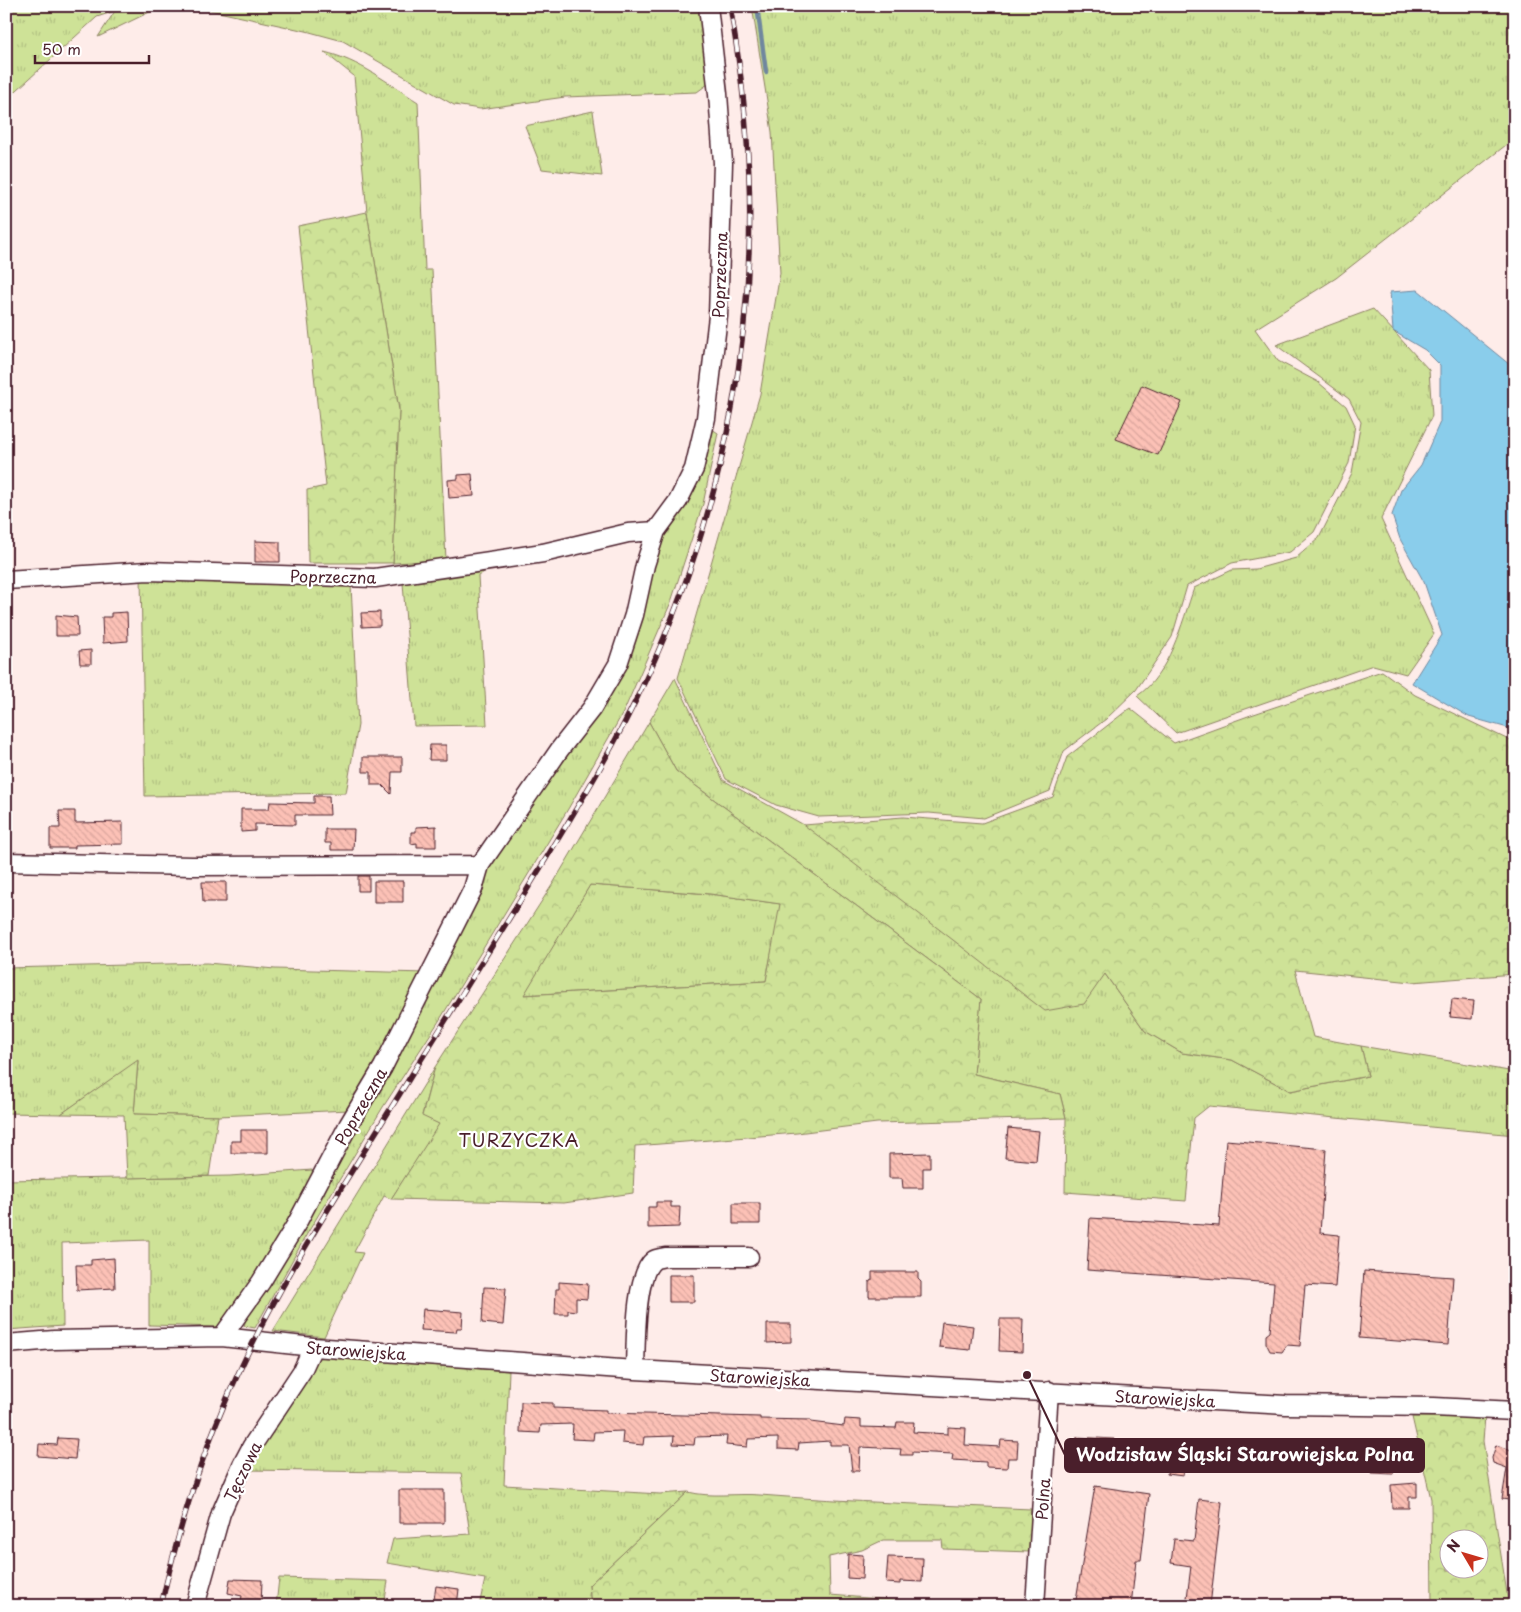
<svg xmlns="http://www.w3.org/2000/svg" width="1521" height="1612" font-family="'Playpen Sans',sans-serif">
	<style>
		.grass { fill: url(#grass-tufts); stroke: #8c8061 }
		.forest { fill: url(#forest-crowns); stroke: #8c8061; fill-rule: evenodd }
		.water { fill: #8acdeb; stroke: #70879e }
		.lines { fill: none; stroke-linecap: round; stroke-linejoin: round }
		.stream { stroke: #70879e; stroke-width: 4.5 }
		.building { fill: url(#building-back-hatch); stroke: #4a1f2b }
		.minor-casing { stroke: #4a1f2b; stroke-width: 21 }
		.minor { stroke: #fff; stroke-width: 18 }
		.rail-casing { stroke: #4a1f2b; stroke-width: 5.5 }
		.rail { stroke: #fff; stroke-width: 4; stroke-dasharray: 11; stroke-linecap: butt }
		.labels { text-anchor: middle; dominant-baseline: central; stroke-width: 4.5; stroke-linejoin: round; paint-order: stroke }
		.street-label { font-size: 16px; fill: #4a1f2b; stroke: #fff }
		.neighbourhood-label { font-size: 18px; letter-spacing: 1px; fill: #4a1f2b; stroke: #fff }
		.leader { fill: none; stroke: #4a1f2b; stroke-width: 2 }
		.callout-dot { fill: #4a1f2b; stroke: #fff; stroke-width: 2 }
		.callout { fill: #4a1f2b; stroke: #4a1f2b; stroke-width: 2 }
		.callout-label { font-size: 18px; text-anchor: middle; font-weight: bold; fill: #fff }
	</style>
	<defs>
		<pattern id="grass-tufts" width="24" height="20" patternUnits="userSpaceOnUse" patternTransform="scale(1.25)"><rect width="24" height="20" fill="#cee297"/><path d="M3 7l-1-3M5 7V3M7 7l1-3M15 17l-1-3M17 17v-4M19 17l1-3" fill="none" stroke="#b2c182"/></pattern>
		<pattern id="forest-crowns" width="20" height="18" patternUnits="userSpaceOnUse" patternTransform="scale(1.25)"><rect width="20" height="18" fill="#cee297"/><path d="M2 6a3 3 0 1 1 6 0M12 15a3 3 0 1 1 6 0" fill="none" stroke="#b2c182"/></pattern>
		<pattern id="building-back-hatch" width="6" height="6" patternUnits="userSpaceOnUse" patternTransform="scale(1.25)"><rect width="6" height="6" fill="#fcc1b6"/><path d="M-1 5l2 2M0 0l6 6M5-1l2 2" fill="none" stroke="#daa59d"/></pattern>
	</defs>
	<rect width="100%" height="100%" fill="#feece9"/>
	<filter id="ink" filterUnits="userSpaceOnUse"><feTurbulence type="fractalNoise" baseFrequency=".02" numOctaves="2"/><feDisplacementMap in="SourceGraphic" scale="10" xChannelSelector="R" yChannelSelector="G"/><feConvolveMatrix kernelMatrix="1 2 1 2 8 2 1 2 1" color-interpolation-filters="sRGB"/></filter>
	<g filter="url(#ink)">
		<path class="grass" d="M 6,6 L 171,6 L 160,7 L 98,37 L 115,11 L 97,17 L 6,100 Z
			M 191,6 L 702,6 L 712,81 L 697,92 L 565,97 L 480,109 L 454,105 L 343,41 L 306,31 Z
			M 752,6 L 1515,6 L 1515,138 L 1336,278 L 1255,329 L 1278,361 L 1318,382 L 1346,406 L 1355,425 L 1349,463 L 1314,532 L 1290,552 L 1232,563 L 1187,586 L 1172,637 L 1136,690 L 1106,719 L 1064,751 L 1050,791 L 984,818 L 929,813 L 819,817 L 776,805 L 726,779 L 678,678 L 760,394 L 780,273 L 772,132 Z
			M 324,52 C 359,60 388,83 418,102 L 425,270 L 432,270 L 446,560 L 393,563 L 399,410 L 367,212 L 354,76 Z
			M 593,111 L 602,176 L 542,169 L 525,126 Z
			M 1373,309 L 1429,370 L 1432,416 L 1381,519 L 1434,634 L 1406,674 L 1373,665 L 1176,733 L 1137,696 C 1169,675 1182,623 1194,588 L 1232,570 L 1256,569 L 1296,558 L 1319,538 L 1352,473 L 1361,422 L 1349,399 L 1276,345 Z
			M 709,427 L 718,433 L 703,504 L 671,602 L 624,711 L 568,809 L 439,1021 L 383,1107 L 304,1239 L 255,1328 L 244,1326 L 249,1309 L 484,869 L 581,733 Z
			M 493,566 L 478,576 L 487,725 L 414,726 L 403,583 Z
			M 141,576 L 351,585 L 358,725 L 346,793 L 145,796 Z
			M 675,678 L 723,780 L 804,825 L 1105,974 L 1145,1031 L 1182,1053 L 1232,1060 L 1290,1091 L 1368,1076 L 1361,1046 L 1515,1072 L 1515,1135 L 1209,1106 L 1194,1118 L 1186,1201 L 1065,1192 L 1066,1118 L 1060,1094 L 974,1074 L 981,999 L 676,771 L 649,722 Z
			M 590,885 L 710,894 L 781,904 L 766,981 L 523,995 Z
			M 207,963 L 275,969 L 426,973 L 349,1110 L 218,1116 L 134,1114 L 138,1061 L 61,1114 L 6,1113 L 6,968 Z
			M 435,1067 L 422,1115 L 440,1124 L 391,1199 L 384,1196 L 354,1252 L 363,1253 L 324,1337 L 273,1331 Z
			M 312,1170 L 314,1180 L 266,1264 L 220,1327 L 149,1325 L 149,1240 L 62,1243 L 63,1326 L 6,1330 L 6,1180 L 230,1176 Z
			M 318,1356 L 509,1371 L 504,1485 L 660,1494 L 688,1492 L 589,1585 L 591,1606 L 479,1606 L 485,1579 L 387,1563 L 393,1539 L 470,1534 L 461,1473 L 246,1470 Z
			M 279,1578 L 388,1581 L 384,1606 L 276,1606 Z"/>
		<path class="forest" d="M 367,212 L 399,410 L 393,563 L 308,563 L 307,490 L 326,486 L 298,226 Z
			M 1382,671 L 1415,695 L 1515,743 L 1515,974 L 1412,982 L 1295,970 L 1313,1037 L 1361,1046 L 1368,1076 L 1290,1091 L 1232,1060 L 1182,1053 L 1145,1031 L 1105,974 L 1084,1004 L 1045,1011 L 804,825 L 903,817 L 982,823 L 1053,797 L 1067,757 L 1130,708 L 1174,743 L 1251,715 Z
			M 649,722 L 676,771 L 981,999 L 974,1074 L 1060,1094 L 1066,1118 L 877,1123 L 797,1133 L 635,1146 L 633,1193 L 564,1203 L 391,1199 L 439,1124 L 422,1116 L 435,1067 L 554,882 ZM 590,885 L 710,894 L 780,904 L 766,981 L 524,995 Z
			M 138,1060 L 134,1114 L 218,1116 L 209,1176 L 127,1178 L 124,1115 L 61,1114 Z
			M 1412,1417 L 1485,1417 L 1483,1441 L 1509,1606 L 1432,1606 L 1431,1499 ZM 1448,1540 L 1478,1540 L 1478,1570 L 1448,1570 Z
			M 688,1492 C 712,1498 736,1493 760,1495 C 850,1502 941,1505 1031,1509 L 1030,1552 L 943,1549 L 942,1540 L 883,1540 L 862,1550 L 829,1557 L 830,1595 L 967,1606 L 591,1606 L 589,1585 Z"/>
		<path class="water" d="M 1418,290 L 1515,369 L 1515,730 L 1469,717 L 1412,683 L 1442,635 L 1424,582 L 1400,539 L 1392,515 L 1401,490 L 1421,465 L 1440,422 L 1440,365 L 1425,350 L 1393,331 L 1390,292 Z"/>
		<g class="lines">
			<path class="stream" d="M 757,6 L 766,72"/>
		</g>
		<path class="building" d="M 1142,385 L 1182,402 L 1158,455 L 1116,439 Z
			M 472,474 L 474,496 L 449,498 L 448,480 L 458,479 L 458,475 Z
			M 255,541 L 280,542 L 280,562 L 255,562 Z
			M 127,612 L 128,641 L 103,643 L 102,617 L 111,617 L 111,613 Z
			M 380,612 L 380,626 L 362,627 L 361,613 Z
			M 56,615 L 77,617 L 78,636 L 56,636 Z
			M 91,650 L 91,664 L 80,664 L 79,651 Z
			M 430,745 L 446,745 L 446,760 L 429,760 Z
			M 363,757 L 402,757 L 402,772 L 392,772 L 391,794 L 382,785 L 371,785 L 371,772 L 363,772 Z
			M 314,796 L 329,796 L 330,815 L 295,815 L 295,825 L 255,824 L 255,831 L 241,832 L 241,809 L 269,809 L 270,802 L 314,803 Z
			M 59,811 L 75,811 L 75,823 L 123,822 L 123,844 L 75,845 L 75,848 L 50,848 L 50,828 L 60,828 Z
			M 436,826 L 436,847 L 417,847 L 417,843 L 411,844 L 411,832 L 416,832 L 416,827 Z
			M 325,829 L 354,829 L 353,850 L 331,850 L 331,843 L 325,843 Z
			M 358,876 L 369,876 L 369,891 L 358,891 Z
			M 374,881 L 403,881 L 403,902 L 374,902 Z
			M 202,882 L 226,882 L 226,902 L 203,902 Z
			M 1452,999 L 1474,1001 L 1472,1019 L 1450,1017 Z
			M 1008,1128 L 1039,1131 L 1036,1161 L 1005,1158 Z
			M 241,1130 L 268,1130 L 268,1153 L 231,1153 L 231,1141 L 241,1141 Z
			M 1226,1140 L 1326,1149 L 1320,1233 L 1339,1235 L 1335,1287 L 1305,1285 L 1300,1346 L 1287,1345 L 1282,1352 L 1270,1351 L 1266,1343 L 1266,1335 L 1270,1332 L 1274,1283 L 1087,1270 L 1090,1218 L 1219,1226 Z
			M 930,1153 L 930,1168 L 923,1168 L 923,1188 L 903,1188 L 902,1178 L 889,1178 L 889,1154 Z
			M 656,1202 L 671,1202 L 671,1207 L 680,1207 L 679,1227 L 648,1228 L 648,1207 L 656,1207 Z
			M 733,1203 L 760,1203 L 760,1224 L 733,1224 Z
			M 114,1258 L 115,1288 L 77,1290 L 76,1265 L 91,1265 L 91,1260 Z
			M 1364,1271 L 1453,1277 L 1448,1345 L 1359,1338 Z
			M 872,1272 L 918,1272 L 918,1279 L 921,1282 L 921,1297 L 869,1297 L 869,1282 L 872,1280 Z
			M 669,1275 L 694,1275 L 694,1302 L 669,1302 Z
			M 559,1282 L 588,1284 L 587,1299 L 576,1298 L 576,1311 L 568,1310 L 568,1314 L 555,1314 L 556,1289 L 559,1289 Z
			M 484,1287 L 506,1288 L 503,1325 L 482,1323 Z
			M 423,1309 L 463,1312 L 462,1328 L 457,1328 L 456,1332 L 421,1330 Z
			M 1000,1319 L 1023,1319 L 1022,1352 L 999,1351 Z
			M 942,1322 L 973,1326 L 970,1350 L 939,1347 Z
			M 767,1324 L 791,1324 L 791,1342 L 767,1343 Z
			M 521,1402 L 553,1403 L 553,1408 L 606,1410 L 606,1413 L 760,1417 L 760,1419 L 811,1420 L 811,1422 L 844,1426 L 845,1419 L 861,1420 L 861,1427 L 896,1428 L 897,1422 L 914,1422 L 913,1432 L 948,1434 L 948,1427 L 966,1428 L 965,1445 L 1000,1447 L 1001,1440 L 1018,1441 L 1017,1458 L 1008,1458 L 1007,1468 L 986,1467 L 986,1462 L 952,1460 L 953,1454 L 912,1452 L 912,1455 L 900,1455 L 901,1449 L 860,1447 L 859,1471 L 852,1471 L 849,1445 L 830,1445 L 830,1441 L 799,1443 L 798,1450 L 778,1449 L 778,1438 L 748,1439 L 747,1447 L 726,1445 L 727,1436 L 695,1437 L 694,1445 L 673,1444 L 674,1436 L 644,1437 L 643,1445 L 622,1443 L 623,1431 L 594,1432 L 593,1440 L 572,1439 L 573,1424 L 541,1425 L 540,1433 L 520,1432 Z
			M 1077,1437 L 1114,1439 L 1113,1463 L 1076,1461 Z
			M 58,1438 L 77,1439 L 75,1459 L 38,1456 L 39,1444 L 57,1445 Z
			M 1169,1445 L 1194,1449 L 1191,1468 L 1184,1467 L 1183,1476 L 1167,1474 L 1168,1464 L 1166,1464 Z
			M 1496,1445 L 1515,1451 L 1515,1501 L 1502,1499 L 1507,1468 L 1493,1463 L 1492,1458 Z
			M 1374,1446 L 1395,1447 L 1393,1474 L 1372,1473 Z
			M 1417,1483 L 1417,1497 L 1409,1497 L 1409,1508 L 1392,1508 L 1391,1485 Z
			M 1095,1486 L 1149,1494 L 1141,1560 L 1136,1560 L 1131,1606 L 1075,1606 Z
			M 399,1490 L 444,1490 L 444,1523 L 399,1523 Z
			M 1199,1499 L 1222,1502 L 1210,1606 L 1186,1606 L 1191,1566 L 1171,1563 L 1174,1539 L 1194,1541 Z
			M 848,1554 L 863,1555 L 862,1579 L 847,1578 Z
			M 888,1557 L 923,1558 L 922,1582 L 900,1581 L 900,1584 L 886,1583 Z
			M 230,1579 L 262,1580 L 261,1606 L 240,1606 L 242,1596 L 228,1593 Z
			M 436,1586 L 459,1589 L 457,1606 L 433,1606 Z"/>
		<g class="lines">
			<g class="minor-casing">
				<path id="minor" d="M 6,580 L 148,571 L 375,578 L 543,553 L 628,533 L 656,531
					M 6,862 L 192,866 L 480,865
					M 222,1337 L 261,1282 L 297,1223 L 349,1124 L 383,1067 L 473,889 L 480,865 L 560,749 L 592,708 L 618,664 L 634,615 L 645,565 L 656,531 L 678,501 L 694,469 L 706,418 L 718,316 L 723,163 L 718,94 L 708,6
					M 6,1344 L 54,1340 L 222,1337 L 313,1347 L 635,1370 L 1286,1405 L 1434,1407 L 1515,1411
					M 635,1370 C 636,1346 634,1275 654,1260 C 657,1258 662,1258 665,1257 L 749,1257
					M 195,1606 L 221,1513 L 242,1465 L 252,1446 L 302,1371 L 313,1347
					M 1035,1606 L 1049,1391"/>
			</g>
			<use href="#minor" class="minor"/>
			<g class="rail-casing">
				<path id="rail" d="M 161,1606 C 179,1526 203,1448 238,1374 C 279,1284 334,1200 386,1116 C 432,1042 478,968 525,893 C 567,824 611,755 645,681 C 725,509 762,316 746,128 C 743,87 737,47 730,6"/>
			</g>
			<use href="#rail" class="rail"/>
		</g>
	</g>
	<g class="labels">
		<g class="street-label">
			<text transform="translate(719 275) rotate(-88)">Poprzeczna</text>
			<text transform="translate(333 576) rotate(1)">Poprzeczna</text>
			<text transform="translate(360 1106) rotate(-60)">Poprzeczna</text>
			<text transform="translate(356 1350) rotate(4)">Starowiejska</text>
			<text transform="translate(760 1377) rotate(3)">Starowiejska</text>
			<text transform="translate(1165 1398) rotate(3)">Starowiejska</text>
			<text transform="translate(242 1471) rotate(-64)">Tęczowa</text>
			<text transform="translate(1042 1499) rotate(-86)">Polna</text>
		</g>
		<g class="neighbourhood-label">
			<text x="519" y="1139">TURZYCZKA</text>
		</g>
	</g>
	<path class="leader" d="M1027 1375L1065 1455"/>
	<circle class="callout-dot" cx="1027" cy="1375" r="5"/>
	<rect class="callout" x="1065" y="1439" width="359" height="33" rx="5"/>
	<g class="callout-label">
		<text x="1245" y="1461">Wodzisław Śląski Starowiejska Polna</text>
	</g>
	<rect width="1521" height="1612" fill="none" stroke="#fff" stroke-width="25"/>
	<rect x="12" y="12" width="1496" height="1587" fill="none" stroke="#4a1f2b" stroke-width="2" filter="url(#ink)"/>
	<g transform="translate(1464 1554) rotate(308)"><circle r="24" fill="#ffffff" stroke="#b7a5aa"/>
	<path d="M0-4L9 19L0 12L-9 19Z" fill="#c8321e"/>
	<text y="-8" font-size="14" font-weight="bold" text-anchor="middle" fill="#4a1f2b">N</text>
	</g>
	<path d="M35 55v8h114v-8" fill="none" stroke="#4a1f2b" stroke-width="2.5"/>
	<text x="42" y="55" font-size="15" fill="#4a1f2b" stroke="#ffffff" stroke-width="4" paint-order="stroke">50 m</text>
</svg>
